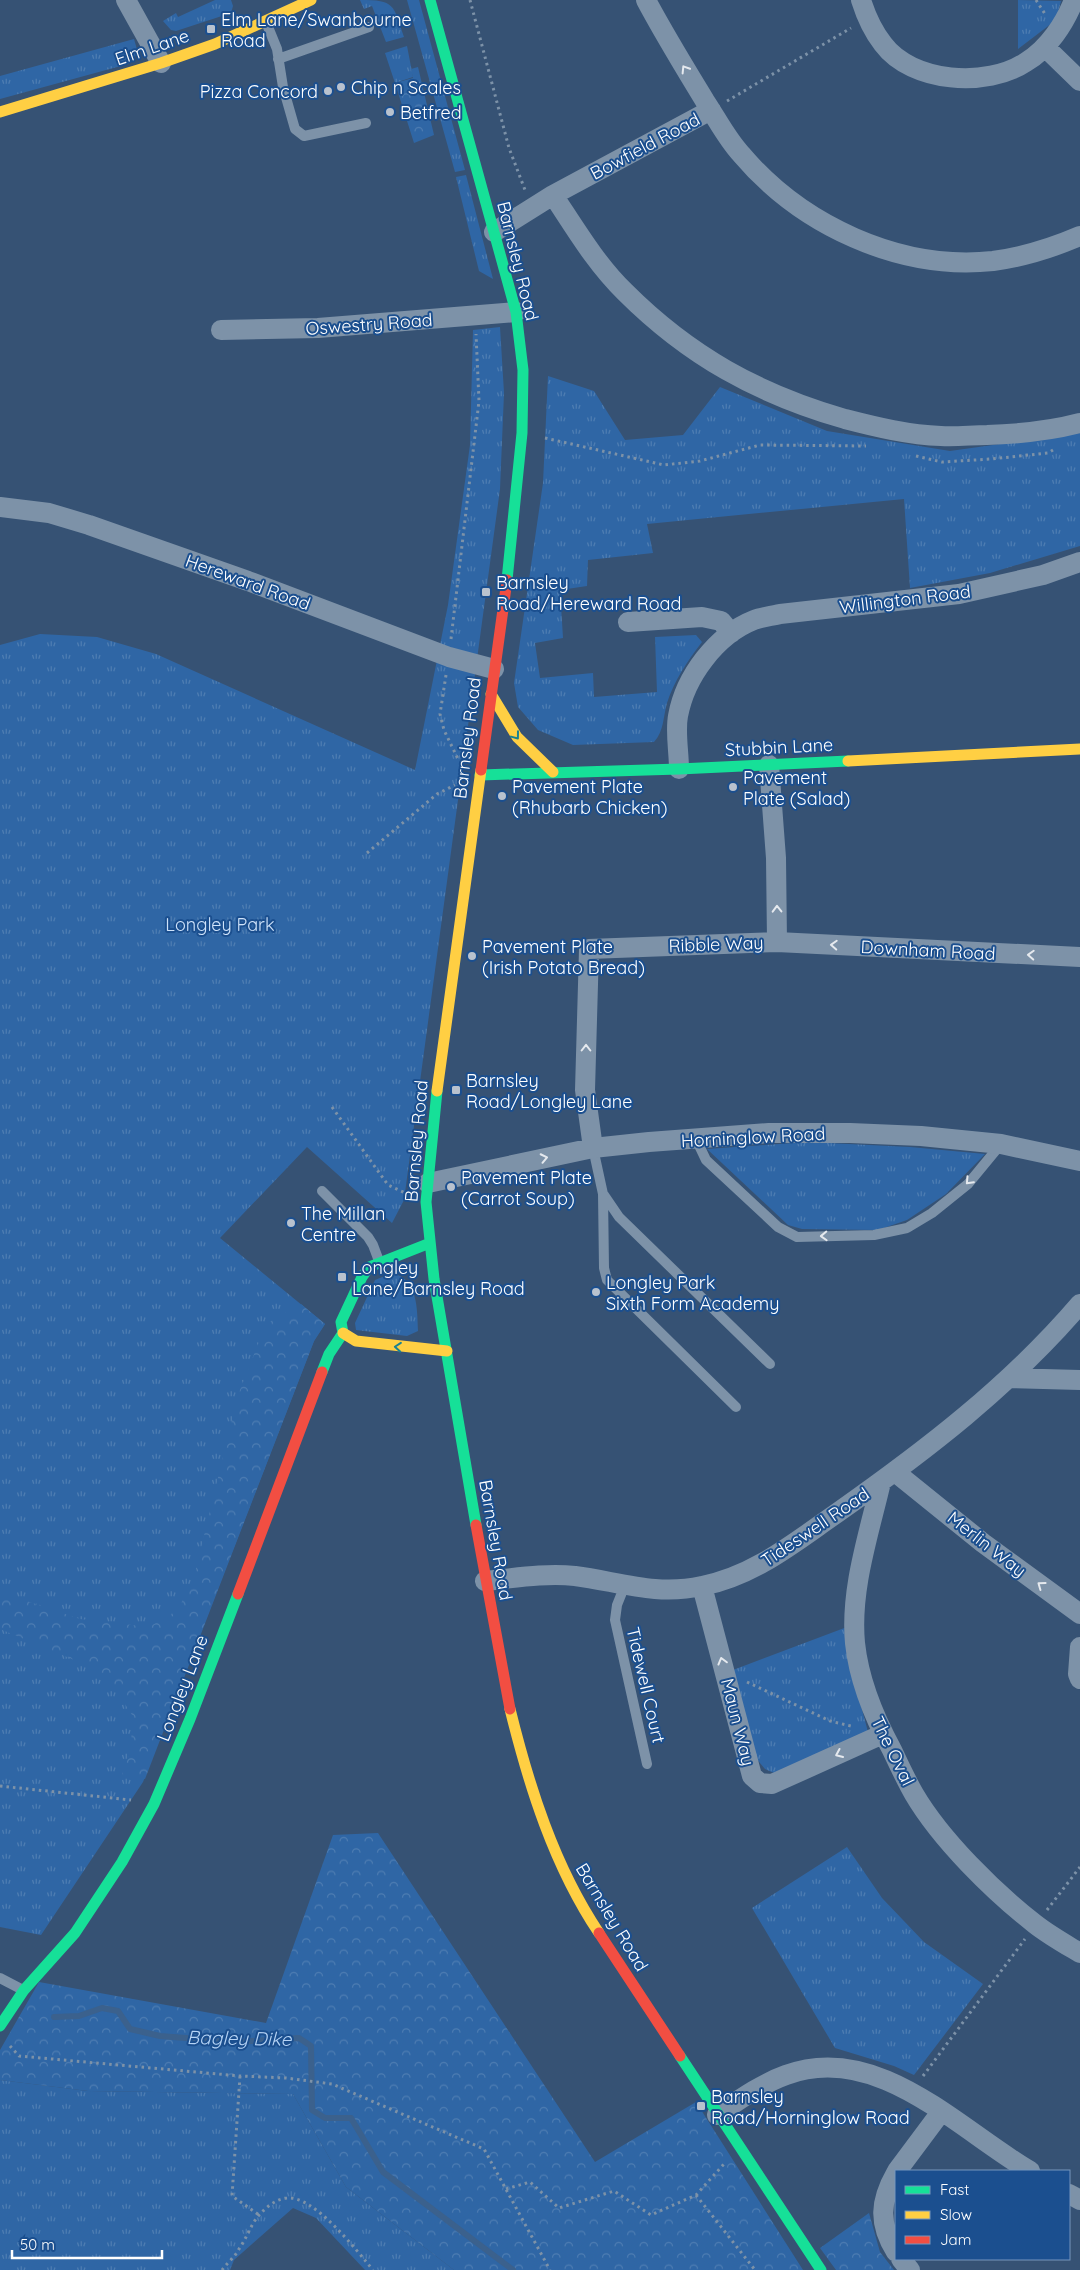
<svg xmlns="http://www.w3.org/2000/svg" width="1080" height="2270" font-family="Quicksand,sans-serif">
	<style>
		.grass { fill: url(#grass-tufts) }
		.forest { fill: url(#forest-crowns) }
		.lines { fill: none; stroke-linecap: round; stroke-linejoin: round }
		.stream { stroke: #3b618d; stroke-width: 6 }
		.path { stroke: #7d92a8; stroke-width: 3; stroke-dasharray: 2.5 4; stroke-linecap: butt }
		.lane { stroke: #7d92a8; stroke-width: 10 }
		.street { stroke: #7d92a8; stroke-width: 20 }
		.fast { stroke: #16e098; stroke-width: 11 }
		.slow { stroke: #ffcf43; stroke-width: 11 }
		.jam { stroke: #f24e42; stroke-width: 11 }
		.oneway { stroke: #e5e9ee }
		.oneway2 { stroke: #198292 }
		.poi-dot { fill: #b9c2ce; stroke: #1b4f8f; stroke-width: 2 }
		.labels { text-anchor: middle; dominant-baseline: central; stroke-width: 4; stroke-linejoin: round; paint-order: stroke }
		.poi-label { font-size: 18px; fill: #fff; stroke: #1b4f8f; text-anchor: start }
		.street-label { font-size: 18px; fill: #fff; stroke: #1b4f8f }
		.park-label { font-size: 18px; fill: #cfe3fa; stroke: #1b4f8f }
		.water-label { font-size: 19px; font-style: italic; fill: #b5d3f5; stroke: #1b4f8f }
	</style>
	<defs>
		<pattern id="grass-tufts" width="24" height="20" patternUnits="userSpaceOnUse" patternTransform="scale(1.25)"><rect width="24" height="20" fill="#2f66a5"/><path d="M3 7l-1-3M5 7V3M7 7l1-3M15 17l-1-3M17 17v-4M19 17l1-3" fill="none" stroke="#4e7db2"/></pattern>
		<pattern id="forest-crowns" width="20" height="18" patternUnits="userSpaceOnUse" patternTransform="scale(1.25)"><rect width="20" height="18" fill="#2f66a5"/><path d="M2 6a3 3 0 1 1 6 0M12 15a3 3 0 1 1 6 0" fill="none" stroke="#4e7db2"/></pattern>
	</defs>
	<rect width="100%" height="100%" fill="#365274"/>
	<path class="grass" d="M 215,0 L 231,0 L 233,6 L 231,13 L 176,31 L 171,30 L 163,21 L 176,13 L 178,17 Z
		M 360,0 C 395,0 393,4 404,37 L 386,42 L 372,6 L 364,9 Z
		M 407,0 L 419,0 L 465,170 L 455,172 Z
		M 1018,0 L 1061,1 L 1056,20 L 1018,49 Z
		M 134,39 L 138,53 L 128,64 L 0,99 L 0,76 Z
		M 407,46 L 413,77 L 395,83 L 385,53 Z
		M 466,175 L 493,279 L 479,271 L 456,177 Z
		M 500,327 L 504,393 L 500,489 L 404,1200 L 392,1223 L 307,1147 L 220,1238 L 325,1324 L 314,1341 L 143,1782 L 41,1935 L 0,1927 L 0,645 L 40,634 L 97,637 L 156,654 L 415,770 L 448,605 L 470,445 L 473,330 Z
		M 548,376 L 594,391 L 625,440 L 683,435 L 720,387 L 827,431 L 950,451 L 1080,433 L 1080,546 L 990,573 L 910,588 L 904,499 L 647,524 L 653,553 L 588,560 L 587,586 L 560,590 L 563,638 L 535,643 L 540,678 L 593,673 L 594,697 L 657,692 L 655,637 L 696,635 L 702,642 C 688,660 674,681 667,703 C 663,717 664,731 654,742 L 573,745 L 538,730 L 518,707 L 514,683 L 543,483 Z
		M 807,1142 L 910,1147 L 985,1154 L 946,1194 L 907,1220 L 878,1230 L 802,1229 L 788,1225 L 707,1149 Z
		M 392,1273 C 418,1279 417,1308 418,1331 L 407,1336 L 356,1330 L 355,1323 L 375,1280 Z
		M 847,1627 L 853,1676 L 868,1732 L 776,1774 L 765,1769 L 754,1756 L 733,1670 Z
		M 847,1847 L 882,1898 L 924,1942 L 983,1984 L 914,2075 L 894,2066 L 835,2048 L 752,1908 Z
		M 0,2080 L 88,2091 L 293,2094 L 346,2187 L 454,2270 L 365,2270 L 316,2218 L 293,2208 L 234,2260 L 230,2270 L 0,2270 Z"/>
	<path class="forest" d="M 418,67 L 434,135 L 414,143 L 395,83 L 413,78 L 411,69 Z
		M 301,1304 L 325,1324 L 314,1341 L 145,1779 L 122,1775 L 131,1749 L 132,1715 L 116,1690 L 79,1662 L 0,1629 L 0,1592 L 80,1619 L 149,1627 L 178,1610 L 195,1573 L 238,1395 L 266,1324 Z
		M 378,1833 L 595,2162 L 696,2102 L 803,2270 L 454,2270 L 346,2187 L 293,2094 L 88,2091 L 0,2080 L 0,2050 L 39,1982 L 266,2023 L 333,1835 Z
		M 869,2213 L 880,2252 L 894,2270 L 836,2270 L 820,2248 Z"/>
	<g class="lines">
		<path class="stream" d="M 54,2017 L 79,2016 L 102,2008 L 118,2011 L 130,2029 L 160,2036 L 237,2042 L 299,2038 L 311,2046 L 312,2110 L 325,2118 L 351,2118 L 383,2172 L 513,2270"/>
		<path class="path" d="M 470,0 L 509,148 L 525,190
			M 1036,0 L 1045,14
			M 727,101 L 851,28
			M 545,438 L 664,465 L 700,461 L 760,445 L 866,446
			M 916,456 L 942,462 L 991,459 L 1048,453 L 1053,450
			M 451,639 L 479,401 L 476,334
			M 446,675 L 440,714 L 444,730 L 458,759
			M 367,853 L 437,794 L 455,785
			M 332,1107 L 388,1185 L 405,1193
			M 747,1682 L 830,1721 L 851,1726
			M 0,1786 L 131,1800
			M 1047,1910 L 1080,1867
			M 10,2046 L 19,2056 L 240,2076 L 286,2078 L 332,2084 L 484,2149 L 550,2270
			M 240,2076 L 232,2196 L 259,2215
			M 923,2076 L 1025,1939
			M 506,2189 L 530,2182 L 559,2208 L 614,2191 L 651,2215 L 696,2195 L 724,2164
			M 696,2195 L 755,2270
			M 222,2270 C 227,2263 235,2257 239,2249 C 247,2238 251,2223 261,2213 C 268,2206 276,2199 287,2198 C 314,2195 357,2251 373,2270"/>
		<path class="lane" d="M 266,22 L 277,49 L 283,87 L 295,129 L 304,136 L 366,123
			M 278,59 L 369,27
			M 696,1139 L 706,1160 L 778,1227 L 797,1237 L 874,1235 L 907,1228 L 932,1213 L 968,1184 L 1001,1144
			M 593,1148 L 603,1194 L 604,1268 L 607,1280 L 736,1407
			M 322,1191 L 368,1237 L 373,1245 L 379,1261
			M 604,1195 L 619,1217 L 770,1364
			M 625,1585 L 617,1605 L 615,1620 L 647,1764
			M 0,1978 L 23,1990"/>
		<path class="street" d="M 126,0 L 161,63
			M 646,0 C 664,34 685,68 705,101 C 717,119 727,139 741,154 C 801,225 899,271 993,261 C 1023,257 1052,248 1080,236
			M 861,0 C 866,16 872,30 883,44 C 912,83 987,88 1026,62 C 1048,49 1065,23 1074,0
			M 1045,47 L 1080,81
			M 553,195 C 575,228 596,264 625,292 C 689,356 758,394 845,419 C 876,427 909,435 941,436 C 956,437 972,435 987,435 C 1017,434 1050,431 1080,423
			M 494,232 L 553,195 L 711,110
			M 221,330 L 318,328 L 516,312
			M 0,507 L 49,513 L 89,525 L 248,581 L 449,657 L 494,669
			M 628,622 L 702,617 L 721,621 L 731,633
			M 679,769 C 679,752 675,732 678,716 C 685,677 716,635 754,620 C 762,617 772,616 780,614 L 959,594 L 1043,575 L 1080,562
			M 777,942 L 1080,957
			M 593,1148 L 585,1090 L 589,949 L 777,942 L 776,858 L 769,765
			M 428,1183 L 593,1148 L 649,1142 L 769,1133 L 850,1133 L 921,1136 L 1001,1144 L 1080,1161
			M 1010,1378 L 1080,1380
			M 895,1472 L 983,1543 L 1080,1614
			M 881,1482 C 869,1534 850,1589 855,1643 C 859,1681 874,1717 892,1750 C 899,1765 906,1780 914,1794 C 941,1840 994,1892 1035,1924 C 1049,1935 1065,1944 1080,1953
			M 485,1581 C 515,1578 545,1573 575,1576 C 620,1582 656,1596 702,1586 C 754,1576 795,1542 837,1513 C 925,1451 1010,1386 1080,1304
			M 702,1586 L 752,1776 L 760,1783 L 772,1784 L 883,1734
			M 1080,1647 L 1078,1674 L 1080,1679
			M 717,2115 C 739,2100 761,2084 786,2075 C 877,2041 958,2129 1030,2171
			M 897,2171 L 941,2112
			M 896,2173 C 880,2201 878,2223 896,2252
			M 1069,2194 L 1080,2200
			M 901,2259 L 910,2270"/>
		<path class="fast" d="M 430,0 L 516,312 L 523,370 L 522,433 L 507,580
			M 480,775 L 679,769 L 848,761
			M 437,1091 L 426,1202 L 434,1279 L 476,1525
			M 322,1372 L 329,1354 L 343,1333 L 341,1322 L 362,1277 L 369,1267 L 430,1243
			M 0,2026 L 24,1990 L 75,1933 L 122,1862 L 154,1804 L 190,1719 L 238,1594
			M 680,2056 L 821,2270"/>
		<path class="slow" d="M 0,112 L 161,63 L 215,44 L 311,0
			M 491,694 L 517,737 L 553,772
			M 848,761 L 1080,749
			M 437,1091 L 481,770
			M 343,1333 L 356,1341 L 447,1351
			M 510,1709 C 529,1786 554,1866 599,1933"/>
		<path class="jam" d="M 481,770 L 507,580
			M 476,1525 L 510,1709
			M 238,1594 L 322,1372
			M 599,1933 L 680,2056"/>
	</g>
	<defs><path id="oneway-chevron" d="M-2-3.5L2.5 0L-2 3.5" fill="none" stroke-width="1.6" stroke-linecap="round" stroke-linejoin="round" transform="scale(1.25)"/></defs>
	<g class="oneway">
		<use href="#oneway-chevron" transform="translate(685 69) rotate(-122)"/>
		<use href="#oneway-chevron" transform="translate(777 909) rotate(-91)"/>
		<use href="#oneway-chevron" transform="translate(834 945) rotate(-177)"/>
		<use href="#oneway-chevron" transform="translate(1031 955) rotate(-177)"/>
		<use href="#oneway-chevron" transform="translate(586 1048) rotate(-90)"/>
		<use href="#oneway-chevron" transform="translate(544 1158) rotate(-12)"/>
		<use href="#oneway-chevron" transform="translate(969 1181) rotate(133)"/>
		<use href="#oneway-chevron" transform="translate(824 1236) rotate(178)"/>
		<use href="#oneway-chevron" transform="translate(1041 1585) rotate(-144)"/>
		<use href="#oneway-chevron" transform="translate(722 1661) rotate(-105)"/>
		<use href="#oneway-chevron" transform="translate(839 1754) rotate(156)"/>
	</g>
	<g class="oneway2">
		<use href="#oneway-chevron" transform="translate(516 736) rotate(53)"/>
		<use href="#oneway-chevron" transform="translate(398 1347) rotate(-175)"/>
	</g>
	<g class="poi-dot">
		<rect x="206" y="24" width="10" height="10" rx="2.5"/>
		<circle cx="341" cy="87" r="5"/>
		<circle cx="328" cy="91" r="5"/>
		<circle cx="390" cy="112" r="5"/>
		<rect x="481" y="587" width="10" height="10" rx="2.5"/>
		<circle cx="733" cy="787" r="5"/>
		<circle cx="502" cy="796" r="5"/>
		<circle cx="472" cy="956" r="5"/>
		<rect x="451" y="1085" width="10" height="10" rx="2.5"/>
		<circle cx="451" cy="1187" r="5"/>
		<circle cx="291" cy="1223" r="5"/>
		<rect x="337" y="1272" width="10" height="10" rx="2.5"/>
		<circle cx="596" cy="1292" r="5"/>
		<rect x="696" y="2101" width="10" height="10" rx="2.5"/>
	</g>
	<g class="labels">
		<g class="poi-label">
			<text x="221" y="19">Elm Lane/Swanbourne<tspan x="221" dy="21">Road</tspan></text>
			<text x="351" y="87">Chip n Scales</text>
			<text x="318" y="91" text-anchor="end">Pizza Concord</text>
			<text x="400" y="112">Betfred</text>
			<text x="496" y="582">Barnsley<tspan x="496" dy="21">Road/Hereward Road</tspan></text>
			<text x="743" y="777">Pavement<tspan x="743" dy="21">Plate (Salad)</tspan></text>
			<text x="512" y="786">Pavement Plate<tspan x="512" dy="21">(Rhubarb Chicken)</tspan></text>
			<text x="482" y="946">Pavement Plate<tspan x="482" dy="21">(Irish Potato Bread)</tspan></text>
			<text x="466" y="1080">Barnsley<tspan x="466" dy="21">Road/Longley Lane</tspan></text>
			<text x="461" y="1177">Pavement Plate<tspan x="461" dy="21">(Carrot Soup)</tspan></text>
			<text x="301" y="1213">The Millan<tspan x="301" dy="21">Centre</tspan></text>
			<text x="352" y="1267">Longley<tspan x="352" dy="21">Lane/Barnsley Road</tspan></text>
			<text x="606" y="1282">Longley Park<tspan x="606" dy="21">Sixth Form Academy</tspan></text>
			<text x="711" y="2096">Barnsley<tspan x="711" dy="21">Road/Horninglow Road</tspan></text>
		</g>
		<g class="street-label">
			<text transform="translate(152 47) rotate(-19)">Elm Lane</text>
			<text transform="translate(645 146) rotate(-28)">Bowfield Road</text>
			<text transform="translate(518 261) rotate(76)">Barnsley Road</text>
			<text transform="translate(369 324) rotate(-4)">Oswestry Road</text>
			<text transform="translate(248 582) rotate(20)">Hereward Road</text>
			<text transform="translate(905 599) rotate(-7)">Willington Road</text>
			<text transform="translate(467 738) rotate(-83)">Barnsley Road</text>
			<text transform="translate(779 747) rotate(-3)">Stubbin Lane</text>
			<text transform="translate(716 944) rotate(-2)">Ribble Way</text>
			<text transform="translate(928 950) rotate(3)">Downham Road</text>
			<text transform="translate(753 1137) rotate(-3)">Horninglow Road</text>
			<text transform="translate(416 1141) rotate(-85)">Barnsley Road</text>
			<text transform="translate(815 1527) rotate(-34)">Tideswell Road</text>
			<text transform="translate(496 1540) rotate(80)">Barnsley Road</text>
			<text transform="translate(987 1544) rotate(38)">Merlin Way</text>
			<text transform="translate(646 1685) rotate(77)">Tidewell Court</text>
			<text transform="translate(182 1688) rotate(-69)">Longley Lane</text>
			<text transform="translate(738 1722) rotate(76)">Maun Way</text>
			<text transform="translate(893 1751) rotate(64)">The Oval</text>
			<text transform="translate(612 1917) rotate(59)">Barnsley Road</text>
		</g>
		<g class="park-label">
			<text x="220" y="924">Longley Park</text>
		</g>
		<g class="water-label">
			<text transform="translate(239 2038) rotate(1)">Bagley Dike</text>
		</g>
	</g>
	<rect x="895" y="2170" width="175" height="90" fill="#1b4f8f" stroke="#7695bc"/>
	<rect x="905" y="2186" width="25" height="8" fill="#16e098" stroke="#7695bc"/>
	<text x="940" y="2195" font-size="15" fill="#ffffff">Fast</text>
	<rect x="905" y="2211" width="25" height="8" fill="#ffcf43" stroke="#7695bc"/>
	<text x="940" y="2220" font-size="15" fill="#ffffff">Slow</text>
	<rect x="905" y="2236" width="25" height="8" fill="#f24e42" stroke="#7695bc"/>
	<text x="940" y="2245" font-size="15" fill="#ffffff">Jam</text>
	<path d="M12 2250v8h150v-8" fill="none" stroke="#ffffff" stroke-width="2.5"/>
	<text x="20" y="2250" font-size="15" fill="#ffffff" stroke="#1b4f8f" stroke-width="4" paint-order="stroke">50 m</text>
</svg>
